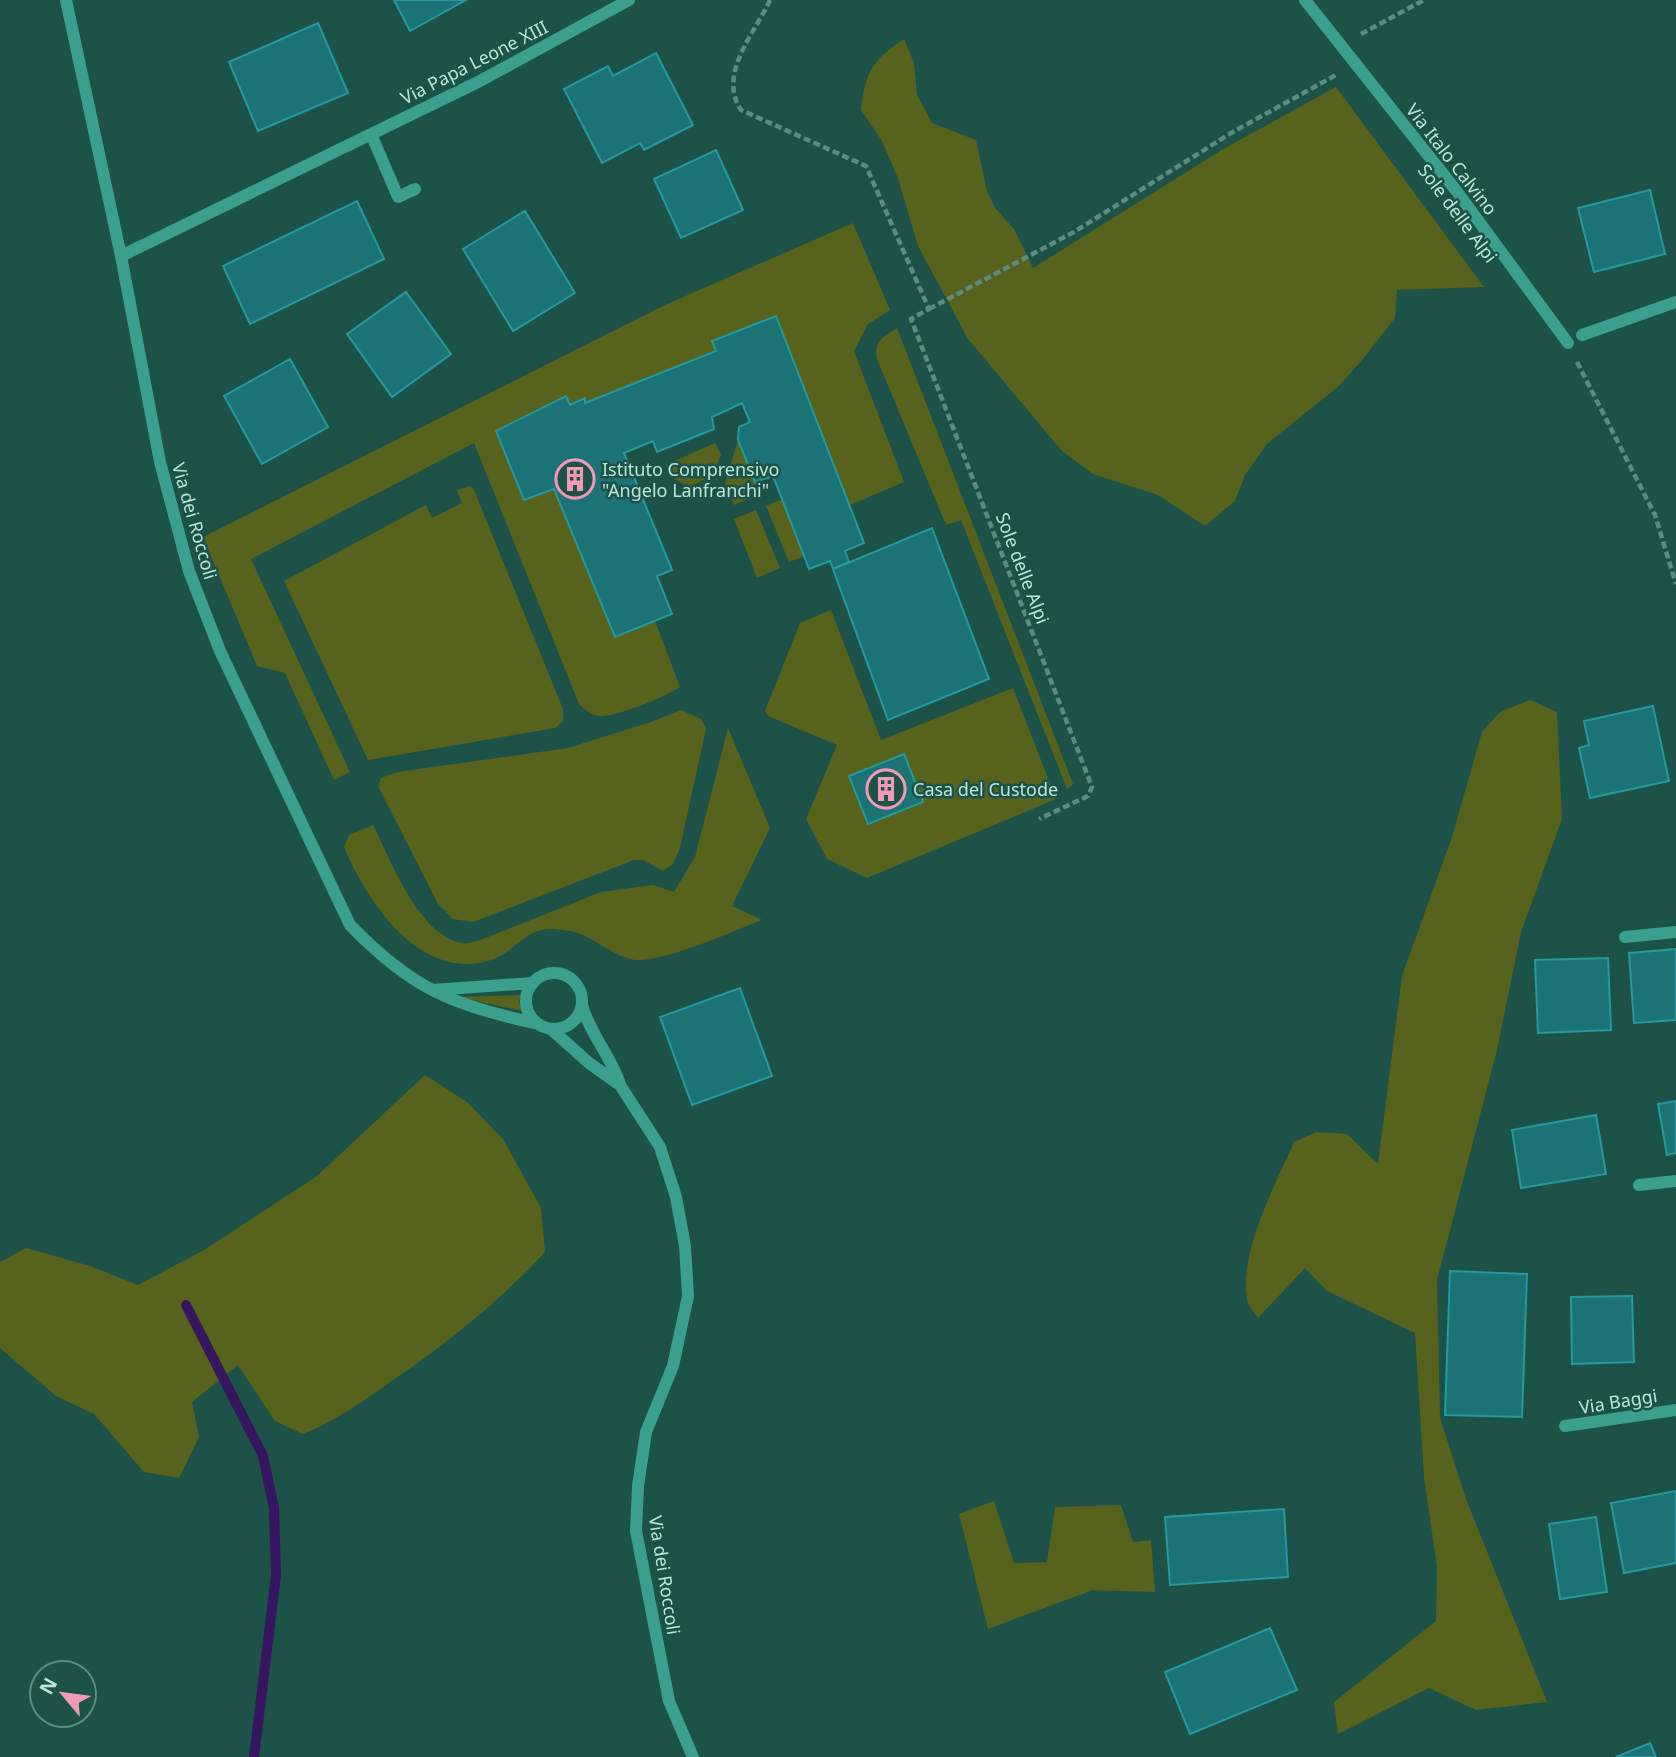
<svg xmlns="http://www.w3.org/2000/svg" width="1676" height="1757" font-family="'Noto Sans',sans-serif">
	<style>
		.green { fill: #57631d }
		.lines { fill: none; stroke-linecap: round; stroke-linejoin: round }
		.stream { stroke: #36165f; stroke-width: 10 }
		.building { fill: #1c7376; stroke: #26999d; stroke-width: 2 }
		.path { stroke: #5a8c81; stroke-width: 4.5; stroke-dasharray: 7 3.5; stroke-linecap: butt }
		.minor { stroke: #3a9f8c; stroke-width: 12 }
		.labels { text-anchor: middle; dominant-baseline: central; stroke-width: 5; stroke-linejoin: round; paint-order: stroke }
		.street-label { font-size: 18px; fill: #b9e6da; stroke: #1d5248 }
		.poi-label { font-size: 18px; fill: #b9e6da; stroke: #1d5248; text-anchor: start }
	</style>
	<rect width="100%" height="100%" fill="#1d5248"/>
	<path class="green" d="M 904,39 L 914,63 L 917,95 L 932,123 L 976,140 L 987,191 L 995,208 L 1014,229 L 1033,268 L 1225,148 L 1336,87 L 1484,287 L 1397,290 L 1395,318 L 1362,360 L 1339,386 L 1267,444 L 1245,475 L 1235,501 L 1205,526 L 1158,495 L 1093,474 L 1062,451 L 968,339 L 918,246 L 898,178 L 882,141 L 861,110 C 865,73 872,60 904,39 Z
		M 853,223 L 890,310 L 868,324 L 854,351 L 904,482 L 850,505 L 776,316 L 712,341 L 716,351 L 585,403 L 584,399 L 570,405 L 566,396 L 496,431 L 524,500 L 554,489 L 615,637 L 655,621 L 680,687 C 663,698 623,714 603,716 C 592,716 586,711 579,704 L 474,443 L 251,559 L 350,772 L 334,780 L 285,673 L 257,666 L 203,537 L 665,305 Z
		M 897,328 L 1073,784 L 1067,789 L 961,520 L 946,525 L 877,359 C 873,342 884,336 897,328 Z
		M 738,440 L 760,494 L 734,505 L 725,484 Z
		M 715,443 L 721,455 L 712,476 L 689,487 L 672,478 L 666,465 Z
		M 470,486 L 474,490 L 563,709 L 563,721 L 555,728 L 368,760 L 284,581 L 426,505 L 432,518 L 462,503 L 457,490 Z
		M 782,499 L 805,556 L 789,562 L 766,506 Z
		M 756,510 L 780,568 L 757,578 L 734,519 Z
		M 831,610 L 881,740 L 1013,688 L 1056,799 L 867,878 L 827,859 L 806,819 L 837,745 L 768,716 L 765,711 L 800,623 Z
		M 1530,700 L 1557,712 L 1562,819 L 1521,932 L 1497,1050 L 1437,1280 L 1440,1418 L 1466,1499 L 1547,1702 L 1476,1710 L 1429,1688 L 1338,1734 L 1334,1702 L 1436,1621 L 1437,1567 L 1424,1477 L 1415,1333 L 1327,1291 L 1305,1268 L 1258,1318 C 1254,1312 1248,1306 1247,1299 C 1239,1251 1275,1186 1294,1142 L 1316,1132 L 1347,1134 L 1378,1164 L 1402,976 L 1452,837 L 1482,732 L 1500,712 Z
		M 681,710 L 701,719 L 706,729 L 680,848 L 673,864 L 663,871 L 643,860 L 634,860 L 473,922 L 453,919 L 438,904 L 378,786 L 381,778 L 397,772 L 568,748 L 651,722 Z
		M 728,728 L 770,828 L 732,906 L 762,920 C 735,930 655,967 630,959 C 598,949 592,930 552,929 C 525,928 514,953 491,960 C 421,983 367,902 344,847 L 349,835 L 373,825 C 391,860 419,936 462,943 C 469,944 476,941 483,939 L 601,892 L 653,885 L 674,892 L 695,857 Z
		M 521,995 L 519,1001 L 522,1011 L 458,997 Z
		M 425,1075 L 467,1102 L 503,1139 L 541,1208 L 545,1252 C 501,1300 452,1339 399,1376 C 366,1399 340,1419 303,1434 L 275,1421 L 238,1365 L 192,1402 L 199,1437 L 179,1478 L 144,1472 L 94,1414 L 56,1396 L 0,1348 L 0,1262 L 26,1248 L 90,1266 L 138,1285 L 204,1250 L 317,1176 Z
		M 994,1501 L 1014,1563 L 1047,1562 L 1055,1507 L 1121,1505 L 1133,1542 L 1151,1540 L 1155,1592 L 1093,1590 L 988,1629 L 959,1514 Z"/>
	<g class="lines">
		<path class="stream" d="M 186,1305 L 263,1456 L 274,1508 L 276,1575 L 254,1757"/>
	</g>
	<path class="building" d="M 394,0 L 466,0 L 410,31 Z
		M 318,23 L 348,93 L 258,131 L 229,62 Z
		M 656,53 L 693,125 L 644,150 L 640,143 L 602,163 L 564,89 L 608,66 L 613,76 Z
		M 716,150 L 743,210 L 681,238 L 654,179 Z
		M 1650,190 L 1665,254 L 1594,272 L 1578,208 Z
		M 357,201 L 384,259 L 250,324 L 223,266 Z
		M 525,211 L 575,293 L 513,331 L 463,249 Z
		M 406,292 L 451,354 L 392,397 L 347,334 Z
		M 776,316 L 864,543 L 845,551 L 849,562 L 833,569 L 830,561 L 809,569 L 773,476 L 755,482 L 738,440 L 739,427 L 750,422 L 742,403 L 712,417 L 714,429 L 657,452 L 653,441 L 624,453 L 672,570 L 657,576 L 672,614 L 615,637 L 554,489 L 524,500 L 496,431 L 566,396 L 570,405 L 585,398 L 585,403 L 716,351 L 712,341 Z
		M 290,359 L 328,427 L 262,464 L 224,396 Z
		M 932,528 L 989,679 L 888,720 L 833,569 Z
		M 1653,706 L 1669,781 L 1590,798 L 1579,748 L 1589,745 L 1584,721 Z
		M 904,754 L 923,802 L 868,824 L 849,776 Z
		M 1676,949 L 1676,1020 L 1634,1023 L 1629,953 Z
		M 1608,958 L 1611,1030 L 1538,1033 L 1535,960 Z
		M 740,988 L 772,1076 L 692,1105 L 660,1017 Z
		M 1676,1101 L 1676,1153 L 1667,1155 L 1658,1104 Z
		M 1596,1115 L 1606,1174 L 1521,1188 L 1512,1130 Z
		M 1450,1271 L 1527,1274 L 1522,1417 L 1445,1415 Z
		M 1632,1296 L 1634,1362 L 1572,1364 L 1571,1297 Z
		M 1676,1491 L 1676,1563 L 1624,1573 L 1611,1503 Z
		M 1284,1509 L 1288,1577 L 1170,1585 L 1165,1517 Z
		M 1596,1517 L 1607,1592 L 1560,1599 L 1549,1524 Z
		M 1270,1628 L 1297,1690 L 1190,1734 L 1165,1672 Z
		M 1650,1743 L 1656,1757 L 1616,1757 Z"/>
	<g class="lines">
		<path class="path" d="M 770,0 C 755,33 717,74 741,110 L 866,166 L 929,309 L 911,319 L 1092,787 L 1088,796 L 1039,819
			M 1361,34 L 1424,0
			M 929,309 L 1074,232 L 1231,133 L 1336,75
			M 1577,362 L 1655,515 L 1676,584"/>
		<path class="minor" d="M 66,0 L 121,256 L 160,462 L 189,571 L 220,651 L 350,925 C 413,990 451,1004 538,1024
			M 1305,0 L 1455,189 L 1568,343
			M 371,134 L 398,197 L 415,189
			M 121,256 L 478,82 L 629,0
			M 1582,335 L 1676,302
			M 1625,937 L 1676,932
			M526 1001a28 28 0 1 1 56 0a28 28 0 1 1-56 0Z
			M 432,990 L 533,983
			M 582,1005 C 590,1034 611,1056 620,1084
			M 551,1029 L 589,1063 L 620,1085 L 660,1147 L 676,1197 L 685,1246 L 688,1296 L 673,1366 L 646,1432 L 638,1486 L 636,1531 L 669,1701 L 693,1757
			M 1639,1185 L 1676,1181
			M 1565,1426 L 1676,1410"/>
	</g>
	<defs>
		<g id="building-ring" transform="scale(2.0125)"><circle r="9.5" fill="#1d5248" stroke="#f09ab7" stroke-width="1.5"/><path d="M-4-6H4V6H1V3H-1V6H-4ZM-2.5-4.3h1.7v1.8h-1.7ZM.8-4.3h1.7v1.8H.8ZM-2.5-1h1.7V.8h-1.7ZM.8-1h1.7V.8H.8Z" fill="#f09ab7"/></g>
	</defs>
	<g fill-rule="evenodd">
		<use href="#building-ring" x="575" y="479"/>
		<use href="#building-ring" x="886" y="789"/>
	</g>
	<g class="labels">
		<g class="street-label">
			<text transform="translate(474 62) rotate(-27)">Via Papa Leone XIII</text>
			<text transform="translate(1452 159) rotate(52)">Via Italo Calvino</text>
			<text transform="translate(1458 213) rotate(53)">Sole delle Alpi</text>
			<text transform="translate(195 521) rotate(74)">Via dei Roccoli</text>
			<text transform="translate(1023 568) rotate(69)">Sole delle Alpi</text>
			<text transform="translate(1618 1401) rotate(-9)">Via Baggi</text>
			<text transform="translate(665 1575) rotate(81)">Via dei Roccoli</text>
		</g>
		<g class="poi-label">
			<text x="602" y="469">Istituto Comprensivo<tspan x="602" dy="21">"Angelo Lanfranchi"</tspan></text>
			<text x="913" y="789">Casa del Custode</text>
		</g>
	</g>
	<g transform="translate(63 1694) rotate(299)"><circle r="33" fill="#1d5248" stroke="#5b8d82" stroke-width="2"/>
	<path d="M0-5L12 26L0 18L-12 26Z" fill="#f09ab7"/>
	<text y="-10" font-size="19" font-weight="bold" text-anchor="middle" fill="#b9e6da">N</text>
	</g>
</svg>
